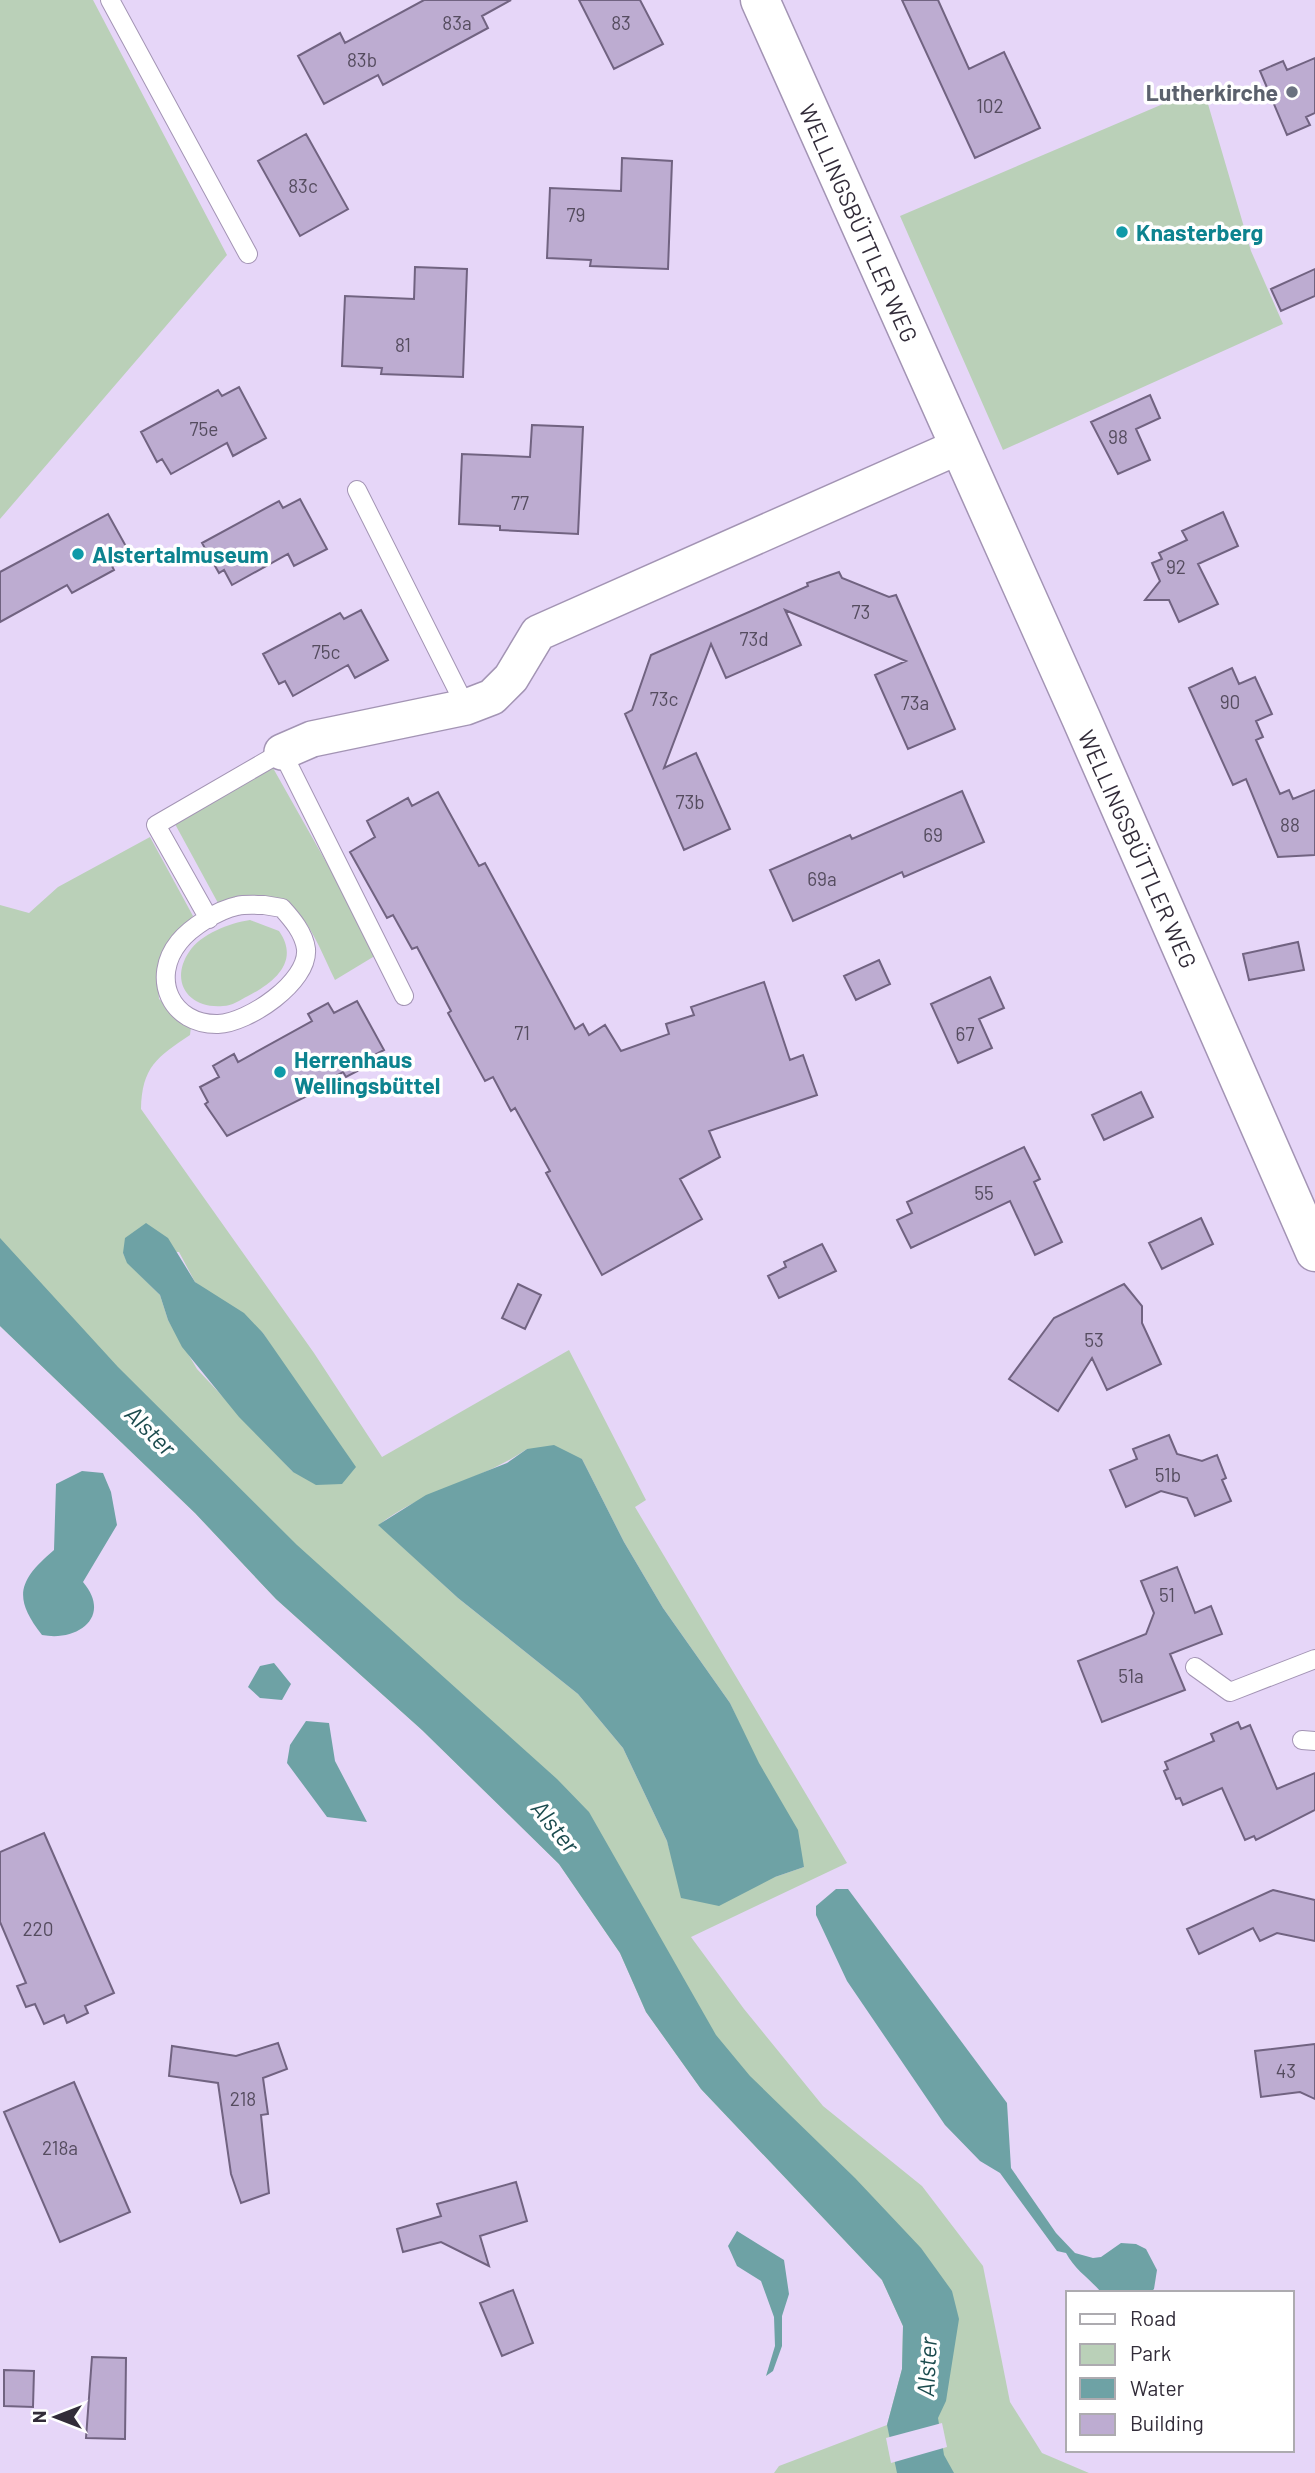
<svg xmlns="http://www.w3.org/2000/svg" width="1315" height="2473" font-family="Barlow,sans-serif">
	<style>
		.green { fill: #bad0b8; fill-rule: evenodd }
		.water { fill: #6ea2a5 }
		.pier { fill: #e6d6f8 }
		.building { fill: #bdacd1; stroke: #716381; stroke-width: 2 }
		.lines { fill: none; stroke-linecap: round; stroke-linejoin: round }
		.lane-casing { stroke: #a394b4; stroke-width: 20 }
		.street-casing { stroke: #a394b4; stroke-width: 38 }
		.secondary-casing { stroke: #a394b4; stroke-width: 41 }
		.lane { stroke: #fff; stroke-width: 18 }
		.street { stroke: #fff; stroke-width: 35 }
		.secondary { stroke: #fff; stroke-width: 38 }
		.worship-dot { fill: #6b7280; stroke: #fff; stroke-width: 2.5 }
		.culture-dot { fill: #0f9aa8; stroke: #fff; stroke-width: 2.5 }
		.labels { text-anchor: middle; dominant-baseline: central; stroke-width: 7; stroke-linejoin: round; paint-order: stroke }
		.number-label { font-size: 19px; fill: #554c5f }
		.worship-label { font-size: 23px; font-weight: bold; fill: #5b616d; stroke: #fff; text-anchor: end }
		.street-label { font-size: 23px; fill: #322c39; stroke: #fff }
		.culture-label { font-size: 23px; font-weight: bold; fill: #0d838f; stroke: #fff; text-anchor: start }
		.water-label { font-size: 24px; font-style: italic; fill: #1b4b4e; stroke: #fff }
	</style>
	<rect width="100%" height="100%" fill="#e6d6f8"/>
	<path class="green" d="M 0,0 L 93,0 L 227,255 L 0,519 Z
		M 1203,87 L 1251,251 L 1283,324 L 1003,450 L 900,216 Z
		M 273,768 L 378,954 L 335,980 C 306,918 295,880 218,903 L 175,824 Z
		M 150,837 L 193,916 C 162,948 156,954 159,999 L 191,1027 L 190,1035 C 157,1057 142,1067 141,1109 L 314,1353 L 382,1457 L 569,1350 L 646,1500 L 635,1507 L 847,1863 L 691,1937 L 744,2009 L 823,2106 L 922,2186 L 983,2266 L 1010,2402 L 1042,2453 L 1089,2473 L 774,2473 L 779,2466 L 887,2425 L 902,2369 L 903,2326 L 882,2280 L 701,2089 L 646,2012 L 620,1953 L 559,1864 L 422,1730 L 276,1599 L 195,1513 L 0,1326 L 0,905 L 29,913 L 58,887 ZM 179,1252 L 195,1282 L 263,1333 L 282,1364 L 293,1472 L 197,1369 L 168,1320 L 160,1295 L 128,1263 L 123,1253 ZM 527,1449 L 582,1459 L 624,1542 L 663,1608 L 730,1703 L 804,1867 L 775,1877 L 675,1868 L 667,1841 L 623,1748 L 578,1694 L 458,1598 L 379,1525 C 423,1490 481,1481 527,1449 Z
		M 250,920 L 279,931 C 300,961 275,982 248,996 C 240,1000 232,1006 223,1006 C 189,1009 169,982 189,952 C 201,934 229,923 250,920 Z"/>
	<path class="water" d="M 146,1223 L 168,1238 L 195,1282 L 244,1313 L 263,1333 L 356,1467 L 342,1484 L 316,1485 L 293,1472 L 239,1417 L 182,1347 L 168,1320 L 160,1295 L 127,1263 L 123,1253 L 125,1238 Z
		M 0,1238 L 118,1367 L 297,1545 L 557,1779 L 589,1812 L 716,2035 L 750,2076 L 855,2178 L 921,2248 L 952,2291 L 959,2319 L 946,2401 L 938,2418 L 944,2455 L 954,2473 L 897,2473 L 887,2425 L 902,2369 L 903,2326 L 882,2280 L 701,2089 L 646,2012 L 620,1953 L 559,1864 L 422,1730 L 276,1599 L 195,1513 L 0,1326 Z
		M 554,1445 L 582,1459 L 624,1542 L 663,1608 L 730,1703 L 759,1763 L 798,1830 L 804,1867 L 775,1877 L 719,1906 L 681,1898 L 667,1841 L 623,1748 L 578,1694 L 458,1598 L 378,1525 L 426,1495 L 507,1463 L 527,1449 Z
		M 82,1471 L 103,1473 L 111,1492 L 117,1525 L 83,1582 C 112,1616 79,1642 42,1635 C 12,1597 19,1580 54,1550 L 56,1484 Z
		M 274,1663 L 291,1684 L 282,1700 L 260,1698 L 248,1687 L 260,1666 Z
		M 306,1721 L 329,1723 L 335,1761 L 367,1822 L 327,1817 L 287,1763 L 290,1745 Z
		M 836,1889 L 848,1889 L 1007,2103 L 1011,2168 L 1056,2233 L 1075,2253 L 1093,2258 L 1101,2257 L 1121,2243 L 1136,2244 L 1146,2249 L 1157,2270 L 1154,2289 L 1150,2293 L 1102,2293 C 1089,2278 1075,2270 1066,2253 L 1057,2251 L 1000,2173 L 980,2161 L 945,2125 L 847,1981 L 816,1915 L 816,1906 Z
		M 737,2231 L 784,2260 L 789,2294 L 782,2316 L 782,2346 L 773,2371 L 766,2376 L 775,2346 L 774,2317 L 761,2281 L 737,2266 L 728,2246 Z"/>
	<path class="pier" d="M 942,2423 L 947,2447 L 891,2463 L 886,2438 Z"/>
	<path class="building" d="M 424,0 L 511,0 L 482,16 L 488,28 L 383,85 L 378,75 L 324,104 L 298,56 L 340,33 L 345,43 Z
		M 579,0 L 640,0 L 663,44 L 614,69 Z
		M 902,0 L 938,0 L 969,69 L 1004,52 L 1040,128 L 975,158 Z
		M 1315,58 L 1315,113 L 1306,117 L 1310,125 L 1287,135 L 1260,71 L 1283,61 L 1287,70 Z
		M 306,134 L 348,209 L 300,236 L 258,161 Z
		M 622,158 L 672,161 L 668,269 L 590,266 L 591,260 L 547,258 L 550,188 L 621,191 Z
		M 415,267 L 467,269 L 463,377 L 381,374 L 382,368 L 342,366 L 345,296 L 414,299 Z
		M 1315,269 L 1315,296 L 1281,311 L 1271,289 Z
		M 239,387 L 266,438 L 233,456 L 227,443 L 171,474 L 162,459 L 157,462 L 141,432 L 218,390 L 222,396 Z
		M 1150,395 L 1160,418 L 1136,429 L 1150,460 L 1118,474 L 1091,422 Z
		M 532,425 L 583,427 L 578,534 L 500,530 L 500,526 L 459,524 L 462,454 L 530,457 Z
		M 300,499 L 327,549 L 294,566 L 288,554 L 232,585 L 224,570 L 219,573 L 202,543 L 279,501 L 283,508 Z
		M 1223,512 L 1238,546 L 1198,564 L 1218,604 L 1179,622 L 1169,600 L 1145,600 L 1160,581 L 1152,563 L 1162,559 L 1159,553 L 1187,540 L 1182,531 Z
		M 108,514 L 128,550 L 109,560 L 114,570 L 72,593 L 67,585 L 0,622 L 0,572 Z
		M 839,572 L 842,578 L 889,597 L 896,595 L 955,729 L 908,749 L 875,675 L 906,661 L 785,610 L 801,645 L 726,678 L 711,644 L 664,768 L 696,753 L 730,829 L 684,850 L 625,714 L 632,710 L 651,655 L 808,586 L 807,583 Z
		M 361,610 L 388,660 L 355,678 L 348,665 L 293,696 L 285,681 L 279,684 L 263,654 L 340,613 L 344,619 Z
		M 1232,668 L 1239,684 L 1255,677 L 1272,714 L 1256,721 L 1263,737 L 1256,740 L 1280,794 L 1289,790 L 1293,799 L 1315,790 L 1315,855 L 1278,857 L 1246,779 L 1233,785 L 1189,688 Z
		M 962,791 L 984,842 L 904,877 L 902,872 L 793,921 L 770,870 L 850,835 L 852,839 Z
		M 438,792 L 479,866 L 485,863 L 575,1029 L 583,1024 L 589,1035 L 605,1025 L 621,1051 L 669,1034 L 666,1024 L 694,1015 L 691,1007 L 764,982 L 790,1060 L 803,1055 L 817,1095 L 709,1131 L 720,1157 L 680,1179 L 702,1219 L 602,1275 L 546,1173 L 550,1171 L 515,1108 L 511,1111 L 493,1077 L 485,1081 L 448,1013 L 451,1011 L 417,947 L 412,949 L 393,915 L 387,918 L 350,852 L 375,837 L 367,821 L 408,798 L 412,806 Z
		M 1298,942 L 1304,970 L 1249,980 L 1243,954 Z
		M 879,960 L 890,984 L 856,1000 L 844,976 Z
		M 990,977 L 1004,1008 L 979,1019 L 992,1048 L 958,1063 L 931,1004 Z
		M 357,1001 L 384,1050 L 360,1063 L 363,1068 L 346,1077 L 343,1072 L 323,1083 L 325,1087 L 227,1136 L 205,1104 L 208,1102 L 200,1087 L 219,1077 L 213,1066 L 234,1054 L 238,1062 L 312,1021 L 308,1014 L 328,1003 L 334,1013 Z
		M 1141,1092 L 1153,1117 L 1104,1140 L 1092,1115 Z
		M 1024,1147 L 1040,1179 L 1034,1182 L 1062,1242 L 1035,1255 L 1010,1201 L 911,1248 L 897,1220 L 912,1213 L 907,1202 Z
		M 1201,1218 L 1213,1244 L 1162,1269 L 1149,1243 Z
		M 822,1244 L 836,1271 L 779,1298 L 768,1276 L 786,1267 L 784,1262 Z
		M 518,1284 L 541,1295 L 525,1329 L 502,1318 Z
		M 1124,1284 L 1142,1306 L 1142,1323 L 1161,1364 L 1107,1390 L 1092,1358 L 1058,1411 L 1009,1379 L 1054,1318 Z
		M 1169,1435 L 1177,1454 L 1202,1461 L 1217,1455 L 1226,1478 L 1222,1480 L 1231,1501 L 1195,1516 L 1187,1498 L 1161,1491 L 1126,1507 L 1110,1470 L 1137,1459 L 1133,1449 Z
		M 1177,1567 L 1195,1613 L 1211,1606 L 1222,1634 L 1170,1654 L 1185,1690 L 1102,1722 L 1078,1661 L 1146,1634 L 1154,1613 L 1141,1581 Z
		M 1238,1722 L 1241,1729 L 1250,1725 L 1277,1789 L 1315,1773 L 1315,1810 L 1256,1840 L 1254,1836 L 1245,1840 L 1222,1788 L 1183,1805 L 1180,1798 L 1176,1799 L 1164,1771 L 1168,1769 L 1165,1762 L 1214,1741 L 1211,1734 Z
		M 44,1833 L 114,1993 L 85,2006 L 88,2013 L 67,2023 L 64,2015 L 44,2024 L 35,2004 L 26,2007 L 17,1986 L 26,1983 L 0,1922 L 0,1852 Z
		M 1273,1890 L 1315,1900 L 1315,1941 L 1277,1933 L 1260,1941 L 1253,1928 L 1199,1954 L 1187,1929 Z
		M 278,2043 L 287,2069 L 263,2078 L 268,2114 L 261,2115 L 269,2193 L 241,2203 L 231,2174 L 218,2083 L 169,2076 L 172,2046 L 236,2056 Z
		M 1315,2044 L 1315,2099 L 1300,2092 L 1261,2097 L 1255,2051 Z
		M 74,2082 L 130,2212 L 60,2242 L 4,2112 Z
		M 516,2182 L 527,2221 L 480,2236 L 489,2266 L 441,2242 L 403,2252 L 397,2229 L 441,2216 L 437,2204 Z
		M 513,2290 L 533,2343 L 502,2356 L 480,2303 Z
		M 92,2357 L 126,2358 L 125,2439 L 86,2438 Z
		M 4,2370 L 34,2371 L 33,2407 L 4,2406 Z"/>
	<g class="lines">
		<g class="lane-casing">
			<path id="lane" d="M 110,0 L 248,254
				M 357,490 L 466,707
				M 264,905 L 282,908 C 292,919 304,933 306,949 C 309,982 248,1023 218,1024 C 171,1025 150,978 179,942 C 191,927 218,910 237,906 C 245,904 256,905 264,905 Z
				M 209,919 L 156,825 L 282,752 L 404,996
				M 1195,1667 L 1230,1692 L 1315,1659
				M 1302,1740 L 1315,1741"/>
		</g>
		<g class="street-casing">
			<path id="street" d="M 282,752 L 312,739 L 466,707 L 492,697 L 511,678 L 538,633 L 960,446"/>
		</g>
		<g class="secondary-casing">
			<path id="secondary" d="M 760,0 L 1081,718 L 1315,1252"/>
		</g>
		<use href="#lane" class="lane"/>
		<use href="#street" class="street"/>
		<use href="#secondary" class="secondary"/>
	</g>
	<circle class="worship-dot" cx="1292" cy="92" r="7"/>
	<g class="culture-dot">
		<circle cx="1122" cy="232" r="7"/>
		<circle cx="78" cy="554" r="7"/>
		<circle cx="280" cy="1072" r="7"/>
	</g>
	<g class="labels">
		<g class="number-label">
			<text x="457" y="22">83a</text>
			<text x="621" y="22">83</text>
			<text x="362" y="59">83b</text>
			<text x="990" y="105">102</text>
			<text x="303" y="185">83c</text>
			<text x="576" y="214">79</text>
			<text x="403" y="344">81</text>
			<text x="204" y="428">75e</text>
			<text x="1118" y="436">98</text>
			<text x="520" y="502">77</text>
			<text x="1176" y="566">92</text>
			<text x="861" y="611">73</text>
			<text x="754" y="638">73d</text>
			<text x="326" y="651">75c</text>
			<text x="664" y="698">73c</text>
			<text x="1230" y="701">90</text>
			<text x="915" y="702">73a</text>
			<text x="690" y="801">73b</text>
			<text x="1290" y="824">88</text>
			<text x="933" y="834">69</text>
			<text x="822" y="878">69a</text>
			<text x="522" y="1032">71</text>
			<text x="965" y="1033">67</text>
			<text x="984" y="1192">55</text>
			<text x="1094" y="1339">53</text>
			<text x="1168" y="1474">51b</text>
			<text x="1167" y="1594">51</text>
			<text x="1131" y="1675">51a</text>
			<text x="38" y="1928">220</text>
			<text x="1286" y="2070">43</text>
			<text x="243" y="2098">218</text>
			<text x="60" y="2147">218a</text>
		</g>
		<g class="worship-label">
			<text x="1278" y="92">Lutherkirche</text>
		</g>
		<g class="street-label">
			<text transform="translate(859 223) rotate(66)">WELLINGSBÜTTLER WEG</text>
			<text transform="translate(1138 849) rotate(66)">WELLINGSBÜTTLER WEG</text>
		</g>
		<g class="culture-label">
			<text x="1136" y="232">Knasterberg</text>
			<text x="92" y="554">Alstertalmuseum</text>
			<text x="294" y="1059">Herrenhaus<tspan x="294" dy="26">Wellingsbüttel</tspan></text>
		</g>
		<g class="water-label">
			<text transform="translate(151 1430) rotate(45)">Alster</text>
			<text transform="translate(556 1826) rotate(51)">Alster</text>
			<text transform="translate(926 2367) rotate(-87)">Alster</text>
		</g>
	</g>
	<rect x="1066" y="2291" width="228" height="161" fill="#ffffff" stroke="#adabb0" stroke-width="2"/>
	<rect x="1080" y="2314" width="35" height="10" fill="#ffffff" stroke="#adabb0" stroke-width="2"/>
	<text x="1130" y="2326" font-size="21" fill="#322c39">Road</text>
	<rect x="1080" y="2344" width="35" height="21" fill="#bad0b8" stroke="#adabb0" stroke-width="2"/>
	<text x="1130" y="2361" font-size="21" fill="#322c39">Park</text>
	<rect x="1080" y="2378" width="35" height="21" fill="#6ea2a5" stroke="#adabb0" stroke-width="2"/>
	<text x="1130" y="2396" font-size="21" fill="#322c39">Water</text>
	<rect x="1080" y="2414" width="35" height="21" fill="#bdacd1" stroke="#adabb0" stroke-width="2"/>
	<text x="1130" y="2431" font-size="21" fill="#322c39">Building</text>
	<g transform="translate(56 2417) rotate(270)" stroke="#ffffff" stroke-width="5" paint-order="stroke">
	<path d="M0-5L12 26L0 18L-12 26Z" fill="#322c39"/>
	<text y="-10" font-size="19" font-weight="bold" text-anchor="middle" fill="#322c39">N</text>
	</g>
</svg>
